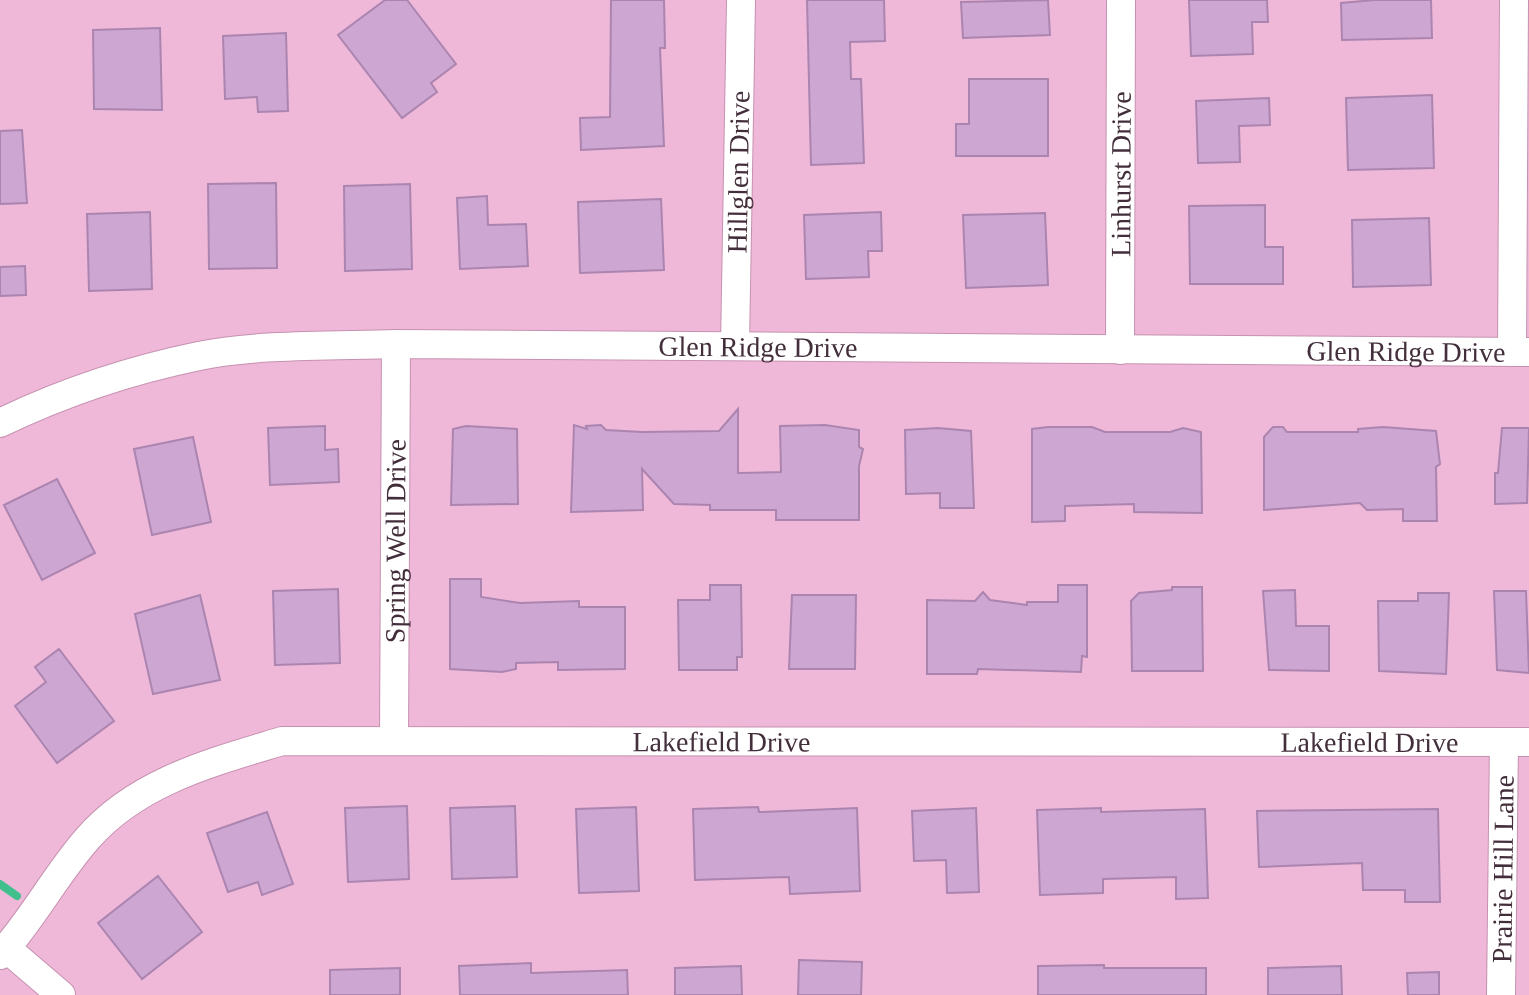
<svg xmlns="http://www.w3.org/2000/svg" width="1529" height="995" font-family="Georgia,serif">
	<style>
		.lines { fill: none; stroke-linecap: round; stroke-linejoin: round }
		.stream { stroke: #41c08d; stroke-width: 8 }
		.building { fill: #cda6d2; stroke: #ab85b0; stroke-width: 2 }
		.minor-casing { stroke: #c691b0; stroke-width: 30 }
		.minor { stroke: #fff; stroke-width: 28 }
		.labels { text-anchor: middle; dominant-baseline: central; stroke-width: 6; stroke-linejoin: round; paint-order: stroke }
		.street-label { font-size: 28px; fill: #432e3b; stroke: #efb8d8 }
	</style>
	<rect width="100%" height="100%" fill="#efb8d8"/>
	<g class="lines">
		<path class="stream" d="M 0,884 L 17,896"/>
	</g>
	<path class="building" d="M 385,0 L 407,0 L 456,64 L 431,83 L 437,92 L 402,118 L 338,35 Z
		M 611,0 L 664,0 L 665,48 L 660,48 L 664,146 L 581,150 L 580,118 L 610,117 Z
		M 807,0 L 884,0 L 885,41 L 850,42 L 851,79 L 861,79 L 864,163 L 811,165 Z
		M 1048,0 L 1050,35 L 963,38 L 961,2 Z
		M 1189,0 L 1267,0 L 1268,22 L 1252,22 L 1253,54 L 1191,56 Z
		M 1374,0 L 1431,0 L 1432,38 L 1342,40 L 1341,3 Z
		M 160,28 L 162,110 L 94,109 L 93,30 Z
		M 286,33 L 288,111 L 258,112 L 257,97 L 225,99 L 223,36 Z
		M 969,79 L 1048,79 L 1048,156 L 956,156 L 956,124 L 969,124 Z
		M 1432,95 L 1434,168 L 1348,170 L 1346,98 Z
		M 1269,98 L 1270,125 L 1239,126 L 1240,162 L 1198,163 L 1196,101 Z
		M 22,130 L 27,203 L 0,204 L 0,131 Z
		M 276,183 L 277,268 L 209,269 L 208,184 Z
		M 410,184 L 412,269 L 345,271 L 344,186 Z
		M 487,196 L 488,225 L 526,224 L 528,266 L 460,269 L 457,198 Z
		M 661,199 L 664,270 L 580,273 L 578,202 Z
		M 1265,205 L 1265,247 L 1283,247 L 1283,284 L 1190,284 L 1189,206 Z
		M 150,212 L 152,289 L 89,291 L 87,214 Z
		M 881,212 L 882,251 L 868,251 L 869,277 L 806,279 L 804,215 Z
		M 1045,213 L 1048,285 L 966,288 L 963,215 Z
		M 1429,218 L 1431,285 L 1353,287 L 1352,220 Z
		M 25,266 L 26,295 L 0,296 L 0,267 Z
		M 738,409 L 738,473 L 781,472 L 780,426 L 825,425 L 859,430 L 859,447 L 863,449 L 859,466 L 859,520 L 776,520 L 776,510 L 710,510 L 710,505 L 674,504 L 642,469 L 643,510 L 571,512 L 574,425 L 587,429 L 586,426 L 601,425 L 606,430 L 642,432 L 719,431 Z
		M 325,426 L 325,450 L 338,449 L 339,482 L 270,485 L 268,428 Z
		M 466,426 L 517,429 L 518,504 L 451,505 L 453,429 Z
		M 1048,427 L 1092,427 L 1105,432 L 1170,432 L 1183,428 L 1201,432 L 1202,513 L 1134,512 L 1134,504 L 1065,506 L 1065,521 L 1032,522 L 1032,429 Z
		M 1273,427 L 1283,427 L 1287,432 L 1358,432 L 1358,429 L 1383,427 L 1436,431 L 1440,464 L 1436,467 L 1437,521 L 1403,521 L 1403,509 L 1367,510 L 1360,503 L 1264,510 L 1264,437 Z
		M 938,428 L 971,431 L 974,508 L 940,508 L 940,493 L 906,494 L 905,430 Z
		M 1502,428 L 1529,428 L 1527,503 L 1495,504 L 1495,473 L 1498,473 Z
		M 193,437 L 211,522 L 152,535 L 134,449 Z
		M 57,479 L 95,553 L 42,580 L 4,505 Z
		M 450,579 L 481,579 L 481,597 L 520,603 L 579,601 L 579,607 L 625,607 L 625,669 L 558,670 L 558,662 L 516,663 L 516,669 L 502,672 L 450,669 Z
		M 710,585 L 741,585 L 742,657 L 737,657 L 737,670 L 679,670 L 678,600 L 710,600 Z
		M 1058,585 L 1087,585 L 1087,657 L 1082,656 L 1081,672 L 978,669 L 977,674 L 927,674 L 927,600 L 975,601 L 983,592 L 990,600 L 1027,605 L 1027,602 L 1058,602 Z
		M 1172,587 L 1202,587 L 1203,671 L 1132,671 L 1131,601 L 1139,593 L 1172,590 Z
		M 338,589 L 340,663 L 275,665 L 273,591 Z
		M 1295,590 L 1296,626 L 1329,626 L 1329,671 L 1269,670 L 1263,591 Z
		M 1494,591 L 1526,591 L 1529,673 L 1497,670 Z
		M 1418,593 L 1449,593 L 1446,674 L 1379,671 L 1378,601 L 1418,601 Z
		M 200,595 L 220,680 L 153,694 L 135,614 Z
		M 792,595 L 856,595 L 855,669 L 789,669 Z
		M 59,649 L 114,721 L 57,763 L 15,706 L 46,682 L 35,667 Z
		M 407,806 L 409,879 L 348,882 L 345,808 Z
		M 515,806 L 517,877 L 452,879 L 450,808 Z
		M 636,807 L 639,891 L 579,893 L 576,809 Z
		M 758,807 L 759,812 L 857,808 L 860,891 L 790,894 L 789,877 L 695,880 L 693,809 Z
		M 976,808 L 979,892 L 947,893 L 946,860 L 914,861 L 912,811 Z
		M 1101,808 L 1101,812 L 1205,809 L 1208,898 L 1176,899 L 1176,877 L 1103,879 L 1103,893 L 1040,895 L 1037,810 Z
		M 1438,809 L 1440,902 L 1405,902 L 1405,890 L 1363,890 L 1362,863 L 1259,867 L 1257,811 Z
		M 267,812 L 293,884 L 262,895 L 258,882 L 228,892 L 207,833 Z
		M 158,876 L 202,932 L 142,979 L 98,923 Z
		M 799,960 L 862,962 L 861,995 L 798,995 Z
		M 531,963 L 531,973 L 627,970 L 628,995 L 460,995 L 459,966 Z
		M 1104,965 L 1104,968 L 1206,968 L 1206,995 L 1038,995 L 1038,966 Z
		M 741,966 L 742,995 L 675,995 L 675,968 Z
		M 1341,966 L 1342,995 L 1268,995 L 1268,968 Z
		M 400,968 L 400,995 L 330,995 L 330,970 Z
		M 1439,972 L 1439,995 L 1408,995 L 1407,973 Z"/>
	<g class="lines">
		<g class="minor-casing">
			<g id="minor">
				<path id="s1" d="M 735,346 L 741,0"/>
				<path id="s2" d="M 1120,350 L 1121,0"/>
				<path d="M 1512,352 L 1514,0"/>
				<path id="s3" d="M 0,423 C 62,393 131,370 199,356 C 256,344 336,346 396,344 L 1529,352"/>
				<path id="s4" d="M 394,739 L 396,344"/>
				<path d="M 6,948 L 61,995"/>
				<path id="s5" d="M 0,955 C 33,919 56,874 88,838 C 138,781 213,762 282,741 L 1529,742"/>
				<path id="s6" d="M 1501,995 L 1504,742"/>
			</g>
		</g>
		<use href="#minor" class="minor"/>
	</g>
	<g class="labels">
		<g class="street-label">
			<text stroke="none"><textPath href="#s1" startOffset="174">Hillglen Drive</textPath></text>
			<text stroke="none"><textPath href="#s2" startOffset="176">Linhurst Drive</textPath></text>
			<text stroke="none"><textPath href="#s3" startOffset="770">Glen Ridge Drive</textPath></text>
			<text stroke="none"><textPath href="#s3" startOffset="1418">Glen Ridge Drive</textPath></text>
			<text stroke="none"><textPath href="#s4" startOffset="198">Spring Well Drive</textPath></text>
			<text stroke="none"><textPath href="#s5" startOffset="806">Lakefield Drive</textPath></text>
			<text stroke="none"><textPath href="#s5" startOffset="1454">Lakefield Drive</textPath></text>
			<text stroke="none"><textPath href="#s6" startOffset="126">Prairie Hill Lane</textPath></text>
		</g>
	</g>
</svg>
